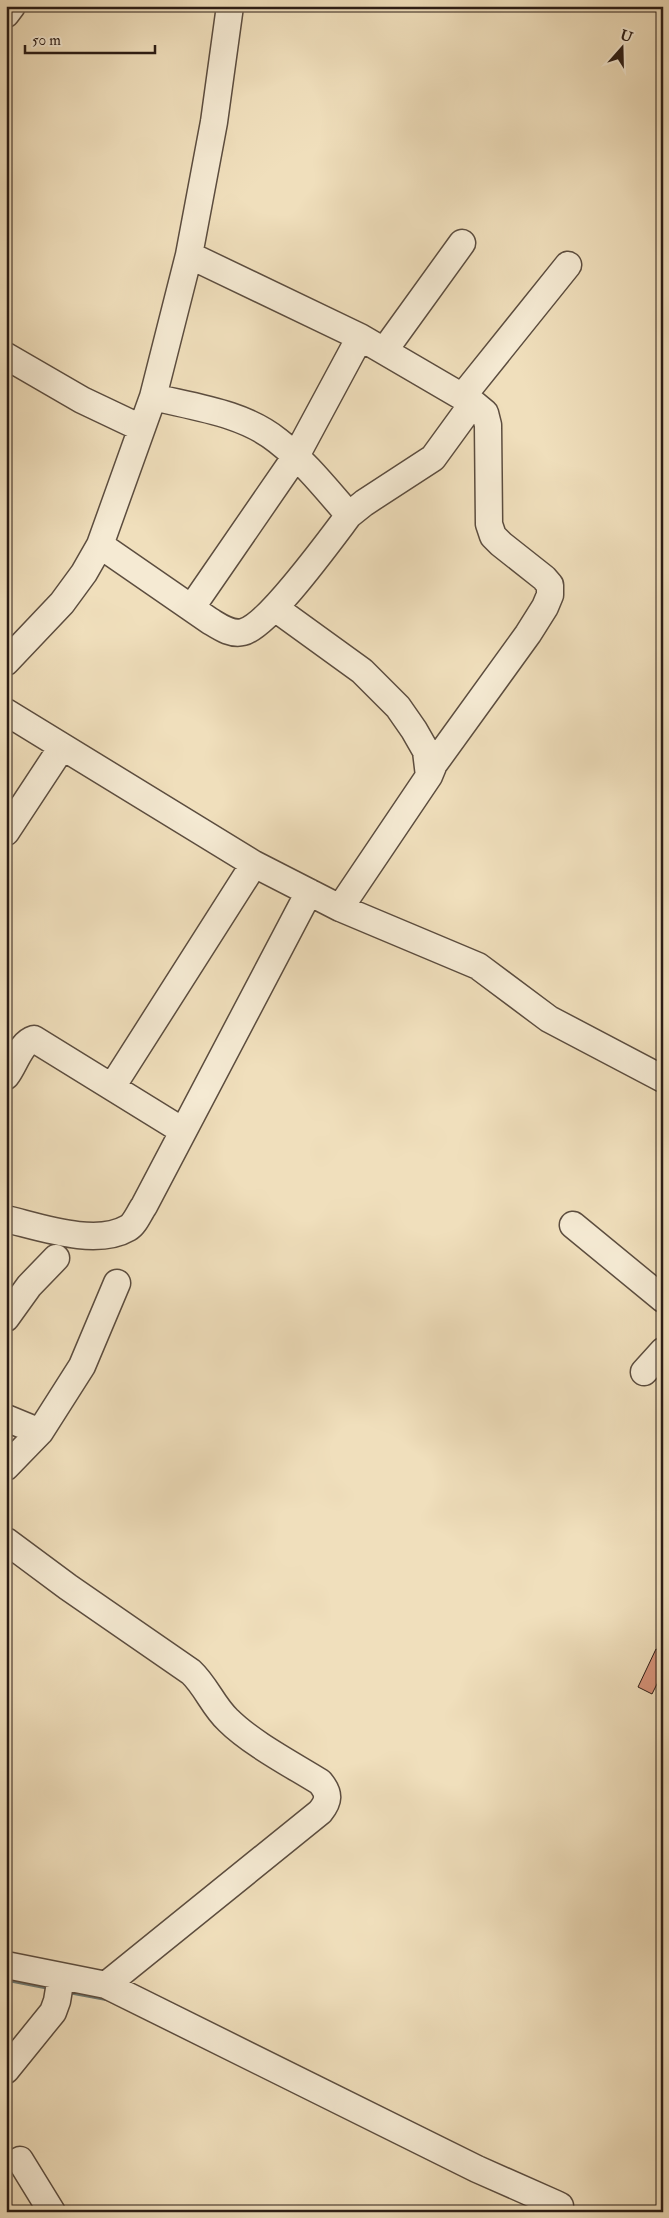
<svg xmlns="http://www.w3.org/2000/svg" width="669" height="2218" font-family="'IM FELL Double Pica',serif">
	<style>
		.lines { fill: none; stroke-linecap: round; stroke-linejoin: round }
		.stream { stroke: #6e7c76; stroke-width: 5 }
		.building { fill: #d7947b; stroke: #2b1c15 }
		.minor-casing { stroke: #5c4d3f; stroke-width: 29 }
		.minor { stroke: #f5ead3; stroke-width: 26 }
	</style>
	<rect width="100%" height="100%" fill="#f0dfbc"/>
	<filter id="stains"><feTurbulence type="fractalNoise" baseFrequency=".004" numOctaves="4"/><feColorMatrix values="0 0 0 0 .2 0 0 0 0 .09 0 0 0 0 .02 0 0 0 .5 -.17"/></filter>
	<radialGradient id="worn" r=".72"><stop offset=".6" stop-color="#630" stop-opacity="0"/><stop offset="1" stop-color="#630" stop-opacity=".3"/></radialGradient>
	<g class="lines">
		<path class="stream" d="M 6,1979 L 52,1988
			M 66,1991 L 109,1999"/>
	</g>
	<path class="building" d="M 656,1649 L 663,1652 L 663,1672 L 652,1694 L 638,1687 Z"/>
	<g class="lines">
		<g class="minor-casing">
			<path id="minor" d="M 6,14 L 12,6
				M 189,255 L 360,337 L 473,403 L 485,413 L 488,425 L 489,524 L 493,536 L 501,544 L 544,578 L 550,585 L 550,595 L 545,607 L 528,634 L 434,764 L 429,776 L 340,908
				M 384,351 L 462,243
				M 6,356 L 82,400 L 141,428
				M 153,397 C 194,407 244,413 278,441 C 305,462 327,490 349,515
				M 462,397 L 568,265
				M 100,545 L 210,621 C 220,627 231,635 243,632 C 268,626 330,540 349,515 L 364,503 L 433,458 L 473,403
				M 192,607 L 296,456 L 360,337
				M 275,608 L 362,671 L 398,707 L 414,730 L 426,751 L 429,776
				M 6,662 L 62,603 L 84,573 L 100,545 L 153,397 L 189,255 L 214,122 L 230,6
				M 6,712 L 254,864 L 340,908 L 478,966 L 549,1019 L 663,1079
				M 6,832 L 62,747
				M 6,1076 C 15,1065 20,1043 34,1039 L 183,1131
				M 112,1087 L 254,864
				M 6,1219 C 40,1227 96,1247 128,1228 C 135,1224 139,1213 144,1206 L 309,892
				M 573,1225 L 663,1299
				M 6,1318 L 29,1286 L 56,1258
				M 644,1372 L 663,1351
				M 6,1418 L 40,1432
				M 6,1467 L 40,1432 L 82,1366 L 117,1283
				M 6,1541 L 68,1587 L 191,1672 C 206,1686 213,1706 228,1720 C 251,1743 291,1764 320,1782 C 330,1794 329,1801 320,1812 L 106,1985
				M 6,1965 L 106,1985 L 477,2169 L 556,2204 L 560,2206 L 558,2212
				M 6,2070 L 53,2012 L 57,2001 L 61,1977
				M 20,2160 L 52,2212"/>
		</g>
		<use href="#minor" class="minor"/>
	</g>
	<rect width="669" height="2218" fill="none" stroke="#f0dfbc" stroke-width="25"/>
	<rect x="8" y="8" width="654" height="2203" fill="none" stroke="#2b1c15" stroke-width="2.5"/>
	<rect x="12" y="12" width="644" height="2193" fill="none" stroke="#2b1c15"/>
	<g transform="translate(622 48) rotate(20)" stroke="#f5ead3" stroke-width="4" paint-order="stroke">
	<path d="M0-4L9 19L0 12L-9 19Z" fill="#2b1c15"/>
	<text y="-8" font-size="14" font-weight="bold" text-anchor="middle" fill="#2b1c15">U</text>
	</g>
	<path d="M25 45v8h130v-8" fill="none" stroke="#2b1c15" stroke-width="2.5"/>
	<text x="32" y="45" font-size="15" fill="#2b1c15" stroke="#f5ead3" stroke-width="4" paint-order="stroke">50 m</text>
	<rect width="100%" height="100%" filter="url(#stains)"/>
	<rect width="100%" height="100%" fill="url(#worn)"/>
</svg>
